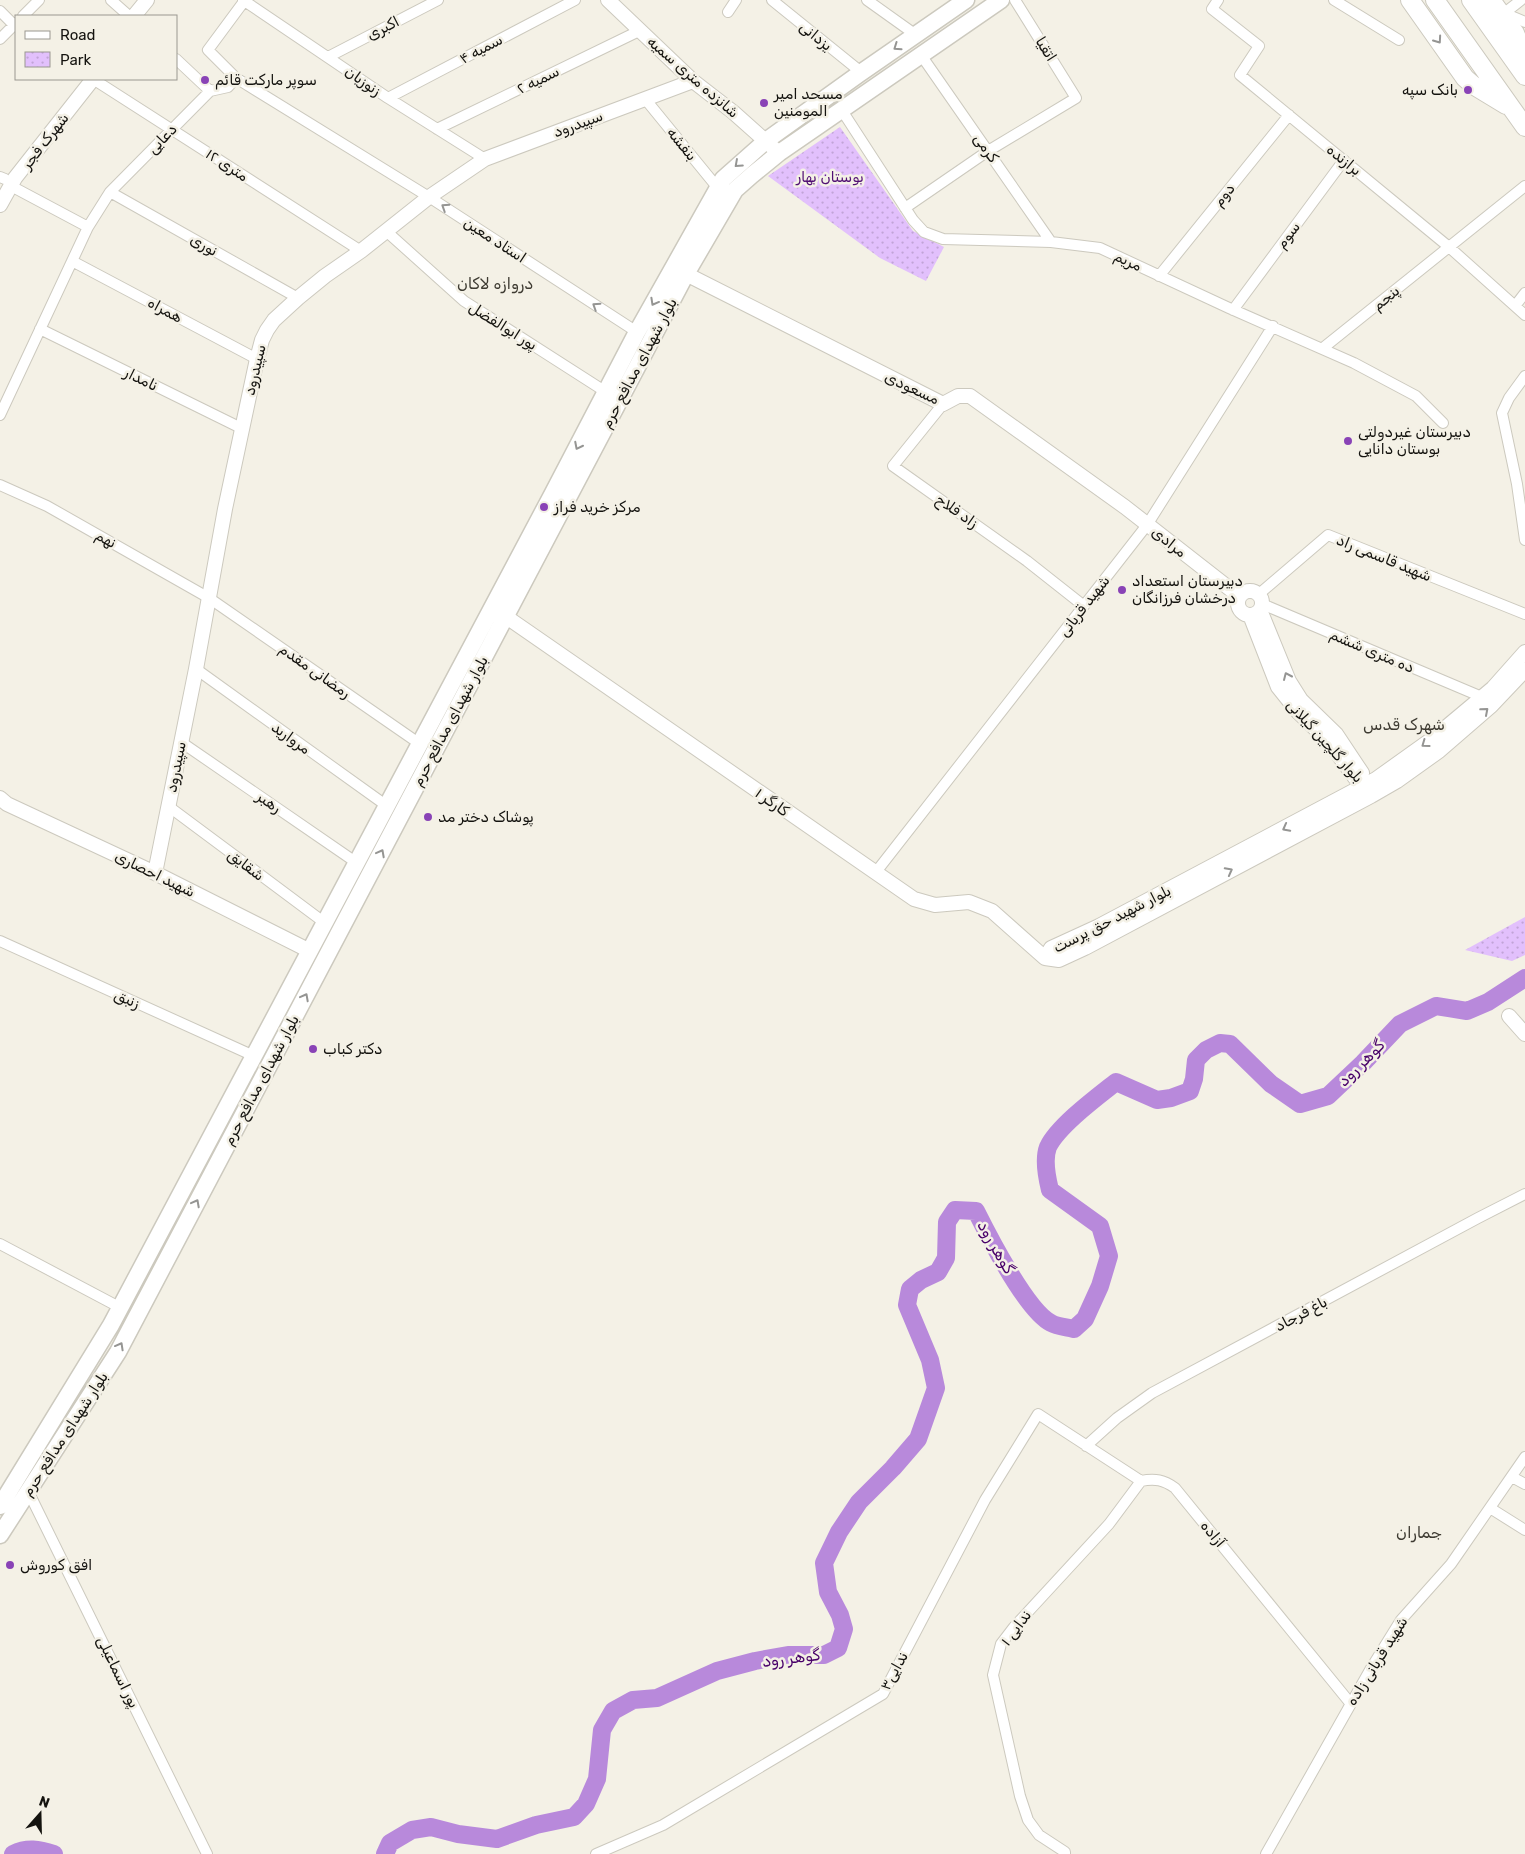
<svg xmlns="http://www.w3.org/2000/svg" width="1525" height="1854" font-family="Rubik,Vazirmatn,sans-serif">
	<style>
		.park { fill: url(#park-dots) }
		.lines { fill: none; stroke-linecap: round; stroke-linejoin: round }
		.river { stroke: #b889db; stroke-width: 18 }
		.minor-casing { stroke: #ccc9be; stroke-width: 12 }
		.tertiary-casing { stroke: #ccc9be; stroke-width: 16 }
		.primary-casing { stroke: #ccc9be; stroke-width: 19 }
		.trunk-casing { stroke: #ccc9be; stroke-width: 20 }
		.minor { stroke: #fff; stroke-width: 10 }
		.tertiary { stroke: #fff; stroke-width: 14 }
		.primary { stroke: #fff; stroke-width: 16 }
		.trunk { stroke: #fff; stroke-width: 18 }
		.oneway { stroke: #959593 }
		.poi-dot { fill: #8943b6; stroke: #f4f1e6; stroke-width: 2 }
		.labels { text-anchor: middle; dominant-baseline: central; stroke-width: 5; stroke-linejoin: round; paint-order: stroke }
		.street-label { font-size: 15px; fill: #14130f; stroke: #f4f1e6 }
		.poi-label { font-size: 15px; fill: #14130f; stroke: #f4f1e6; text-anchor: start }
		.park-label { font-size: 15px; fill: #510f73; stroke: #f4f1e6 }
		.neighbourhood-label { font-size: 16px; fill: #3e3b32; stroke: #f4f1e6 }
		.water-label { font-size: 16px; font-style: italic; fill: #480069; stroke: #f4f1e6 }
	</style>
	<defs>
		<pattern id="park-dots" width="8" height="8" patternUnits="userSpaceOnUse" patternTransform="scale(1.25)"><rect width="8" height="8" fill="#e2c0fc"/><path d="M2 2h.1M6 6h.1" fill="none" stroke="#c1a4d7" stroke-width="1.8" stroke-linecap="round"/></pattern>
	</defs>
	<rect width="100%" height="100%" fill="#f4f1e6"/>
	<path class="park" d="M 840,127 L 913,231 L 944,247 L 926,281 L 880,258 L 768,176 Z
		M 1525,917 L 1525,955 L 1512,961 L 1465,950 Z"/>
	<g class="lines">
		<path class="river" d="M 13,1854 C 27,1847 39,1849 54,1854
			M 385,1854 L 390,1843 L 412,1830 L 431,1827 L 458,1834 L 497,1839 L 536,1825 L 574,1817 L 586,1804 L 597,1779 L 602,1730 L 613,1711 L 633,1700 L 657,1698 L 717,1671 L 755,1661 L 788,1655 L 824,1655 L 838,1648 L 844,1629 L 840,1615 L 828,1592 L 824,1563 L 839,1532 L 859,1502 L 893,1468 L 918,1439 L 936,1388 L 930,1360 L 907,1305 L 910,1289 L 921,1280 L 938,1272 L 946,1258 L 947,1222 L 955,1210 L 976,1211 C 989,1237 1027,1311 1051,1323 C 1058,1327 1067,1327 1074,1329 L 1085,1319 L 1100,1286 L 1109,1256 L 1100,1226 L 1050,1190 C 1047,1178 1043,1160 1048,1147 C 1058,1126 1097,1097 1116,1082 L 1157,1100 L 1171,1098 L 1190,1091 L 1194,1079 L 1196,1060 L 1206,1050 L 1220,1043 L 1230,1044 L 1271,1084 L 1300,1104 L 1328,1096 L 1363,1063 L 1400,1024 L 1436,1006 L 1467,1011 L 1488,1002 L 1525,978"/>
		<g class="minor-casing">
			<path id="minor" d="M 111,0 L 129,16
				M 243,0 L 388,98 L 485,159
				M 772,0 L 861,72
				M 867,0 L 916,35
				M 1218,0 L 1212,9 L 1259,46 L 1240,75 L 1449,247 L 1525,315
				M 1334,0 L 1399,40
				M 0,11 L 14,25
				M 728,12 L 736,0
				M 1504,13 L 1525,22
				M 1502,15 L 1521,0
				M 23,16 L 39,0
				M 0,39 L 16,23
				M 921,55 L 1051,242
				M 328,57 L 438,0
				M 176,59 L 210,91
				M 236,78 L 208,50 L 245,0
				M 93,79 L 361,251
				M 388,98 L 575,0
				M 646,100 L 717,187
				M 841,109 L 913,220 L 924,232 L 943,239 L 1051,242 L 1100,248 L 1229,308 L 1354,363 L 1416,396 L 1443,423
				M 437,129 L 639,31
				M 0,177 L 5,179
				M 11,186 L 88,227
				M 110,192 L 298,298
				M 905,208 L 988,151 L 1076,98 L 1015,0
				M 386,231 L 464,301 L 606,392
				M 72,261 L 257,359
				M 1159,276 L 1289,115
				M 1515,306 L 1525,293
				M 1233,310 L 1344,160
				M 40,329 L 243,429
				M 1323,348 L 1525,186
				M 1525,376 L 1509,398 L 1502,413 L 1517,484 L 1525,540
				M 943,404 L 893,466 L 1027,561 L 1084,606
				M 0,415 L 88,227 L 110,192 L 210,91 L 228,87 L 236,78 L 429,197 L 637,332
				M 0,485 L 47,506 L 209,598 L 420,744
				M 1259,594 L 1328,535 L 1525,614
				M 1262,604 L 1482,697
				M 196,669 L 387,806
				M 181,742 L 357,863
				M 168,806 L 325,923
				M 876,872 L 1147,525 L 1273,326
				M 0,941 L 254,1056
				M 0,1244 L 121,1308
				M 1086,1446 L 1117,1418 L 1152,1393 L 1478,1218 L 1525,1194
				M 1512,1477 L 1525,1484
				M 28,1491 L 207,1854
				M 1490,1508 L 1525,1530
				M 596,1854 L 663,1825 L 883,1694 L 985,1500 L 1038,1414 L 1141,1481 C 1155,1478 1164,1480 1175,1488 L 1351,1704
				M 1065,1854 L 1065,1852 L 1039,1835 L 1028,1820 L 1020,1796 L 993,1675 L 1001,1644 L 1014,1627 L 1109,1524 L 1141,1481
				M 1266,1854 L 1370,1670 L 1401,1620 L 1451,1564 L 1525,1457"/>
		</g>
		<g class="tertiary-casing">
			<path id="tertiary" d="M 608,0 L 693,81 L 733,112 L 779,153
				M 134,16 L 147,0
				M 0,205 L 15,178 L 93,79
				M 686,274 L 943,404 L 958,396 L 970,396 L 1125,507 L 1239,596
				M1238 603a12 12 0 1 1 24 0a12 12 0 1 1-24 0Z
				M 1260,610 L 1289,681 L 1301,700 L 1336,734 L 1362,773
				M 1250,615 L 1278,687 L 1298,712 L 1328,741 L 1356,779 L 1365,786 L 1369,792
				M 505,616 L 914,899 L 935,905 L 969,902 L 992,911 L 1045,958
				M 0,798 L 7,804 L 155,873 L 310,951
				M 155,873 L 196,669 L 225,509 L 257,359 L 262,340 L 267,330 L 274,320 L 298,298 L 325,276 L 361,251 L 429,197 L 485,159 L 693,81
				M 1045,958 L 1051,948 L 1099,926 L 1376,779 L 1432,739 L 1493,688 L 1525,652
				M 1045,958 L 1059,960 L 1085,948 L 1371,796 L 1397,781 L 1439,751 L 1491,706 L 1525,670
				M 1509,1016 L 1525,1034"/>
		</g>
		<g class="primary-casing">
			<path id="primary" d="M 0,1506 L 111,1325 L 553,493 L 637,332 L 723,179 L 767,140 L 859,74 L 966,0
				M 0,1535 L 118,1352 L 686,274 L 735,190 L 752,175 L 779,153 L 1001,0"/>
		</g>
		<g class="trunk-casing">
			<path id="trunk" d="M 1410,0 L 1465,78 L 1473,85 L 1506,105
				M 1435,0 L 1525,127
				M 1471,0 L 1525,76
				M 1491,0 L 1515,33 L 1525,58"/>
		</g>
		<use href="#minor" class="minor"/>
		<use href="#tertiary" class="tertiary"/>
		<use href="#primary" class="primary"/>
		<use href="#trunk" class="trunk"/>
	</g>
	<defs><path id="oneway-chevron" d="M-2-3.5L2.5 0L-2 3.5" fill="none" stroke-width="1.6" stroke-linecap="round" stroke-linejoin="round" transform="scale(1.25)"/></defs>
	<g class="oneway">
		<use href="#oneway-chevron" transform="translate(1438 40) rotate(55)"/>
		<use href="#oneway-chevron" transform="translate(897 47) rotate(145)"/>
		<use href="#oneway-chevron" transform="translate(738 164) rotate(138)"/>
		<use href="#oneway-chevron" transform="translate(445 207) rotate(-147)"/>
		<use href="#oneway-chevron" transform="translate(654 302) rotate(119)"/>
		<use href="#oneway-chevron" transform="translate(596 306) rotate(-147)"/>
		<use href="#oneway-chevron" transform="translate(578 446) rotate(117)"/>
		<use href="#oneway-chevron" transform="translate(1287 676) rotate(-114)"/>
		<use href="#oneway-chevron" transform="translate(1485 711) rotate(-41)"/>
		<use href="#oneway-chevron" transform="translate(1425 744) rotate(144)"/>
		<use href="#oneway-chevron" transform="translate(1286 828) rotate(152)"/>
		<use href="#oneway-chevron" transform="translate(381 853) rotate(-62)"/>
		<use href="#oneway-chevron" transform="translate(1229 871) rotate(-28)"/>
		<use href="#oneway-chevron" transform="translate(305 997) rotate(-62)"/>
		<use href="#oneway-chevron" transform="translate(196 1203) rotate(-62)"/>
		<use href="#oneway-chevron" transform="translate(120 1346) rotate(-61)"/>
	</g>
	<g class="poi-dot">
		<circle cx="205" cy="80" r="5"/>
		<circle cx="1468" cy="90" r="5"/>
		<circle cx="764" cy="103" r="5"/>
		<circle cx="1348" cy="441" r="5"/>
		<circle cx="544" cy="507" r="5"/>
		<circle cx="1122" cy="590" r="5"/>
		<circle cx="428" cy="817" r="5"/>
		<circle cx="313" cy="1049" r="5"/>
		<circle cx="10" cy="1565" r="5"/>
	</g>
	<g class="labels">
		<g class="street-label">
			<text transform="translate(383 28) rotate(-27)">اکبری</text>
			<text transform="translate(816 36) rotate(39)">یزدانی</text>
			<text transform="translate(481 49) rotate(-28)">سمیه ۴</text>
			<text transform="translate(1046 49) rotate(58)">اتقیا</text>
			<text transform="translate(693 77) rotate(41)">شانزده متری سمیه</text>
			<text transform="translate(538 80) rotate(-26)">سمیه ۲</text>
			<text transform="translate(363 81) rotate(35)">زنوزیان</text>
			<text transform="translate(578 124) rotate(-20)">سپیدرود</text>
			<text transform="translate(162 139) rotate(-46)">دعایی</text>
			<text transform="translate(45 141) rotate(-52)">شهرک فجر</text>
			<text transform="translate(682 144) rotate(51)">بنفشه</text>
			<text transform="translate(986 148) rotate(55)">کرمی</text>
			<text transform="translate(1344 160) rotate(39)">برازنده</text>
			<text transform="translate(227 165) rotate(33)">۱۲ متری</text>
			<text transform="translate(1224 195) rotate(-51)">دوم</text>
			<text transform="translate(1288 235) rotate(-53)">سوم</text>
			<text transform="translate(495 240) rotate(33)">استاد معین</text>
			<text transform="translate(204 245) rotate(30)">نوری</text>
			<text transform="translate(1128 261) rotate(25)">مریم</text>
			<text transform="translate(1386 298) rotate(-39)">پنجم</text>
			<text transform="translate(165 310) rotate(28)">همراه</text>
			<text transform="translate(503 326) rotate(32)">پور ابوالفضل</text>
			<text transform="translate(639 363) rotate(-62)">بلوار شهدای مدافع حرم</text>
			<text transform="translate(255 370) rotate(-77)">سپیدرود</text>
			<text transform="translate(141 379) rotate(26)">نامدار</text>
			<text transform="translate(912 388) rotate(25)">مسعودی</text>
			<text transform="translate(957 511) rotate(35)">زاد فلاح</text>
			<text transform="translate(106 539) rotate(29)">نهم</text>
			<text transform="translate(1169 542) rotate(38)">مرادی</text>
			<text transform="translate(1384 558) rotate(22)">شهید قاسمی راد</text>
			<text transform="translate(1084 606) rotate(-52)">شهید قربانی</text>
			<text transform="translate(1372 651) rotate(23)">ده متری ششم</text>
			<text transform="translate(315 671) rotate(35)">رمضانی مقدم</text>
			<text transform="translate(450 721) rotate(-62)">بلوار شهدای مدافع حرم</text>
			<text transform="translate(291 738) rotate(36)">مروارید</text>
			<text transform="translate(1325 741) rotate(48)">بلوار گلچین گیلانی</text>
			<text transform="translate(176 767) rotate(-79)">سپیدرود</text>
			<text transform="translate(269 802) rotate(35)">رهبر</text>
			<text transform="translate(772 802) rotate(35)">کارگر ۱</text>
			<text transform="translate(246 865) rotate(37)">شقایق</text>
			<text transform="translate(155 874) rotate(26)">شهید احصاری</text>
			<text transform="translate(1112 919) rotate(-27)">بلوار شهید حق پرست</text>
			<text transform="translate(127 999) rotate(24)">زنبق</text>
			<text transform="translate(261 1080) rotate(-62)">بلوار شهدای مدافع حرم</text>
			<text transform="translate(1301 1314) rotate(-28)">باغ فرجاد</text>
			<text transform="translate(65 1434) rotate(-57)">بلوار شهدای مدافع حرم</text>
			<text transform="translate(1213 1534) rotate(50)">آزاده</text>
			<text transform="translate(1016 1628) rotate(-53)">ندایی ۱</text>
			<text transform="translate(1377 1661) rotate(-58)">شهید قربانی زاده</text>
			<text transform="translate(894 1671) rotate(-61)">ندایی۳</text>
			<text transform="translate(118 1672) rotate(64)">پور اسماعیلی</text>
		</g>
		<g class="poi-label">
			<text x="215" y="80">سوپر مارکت قائم</text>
			<text x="1458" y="90" text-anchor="end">بانک سپه</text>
			<text x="774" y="94">مسحد امیر<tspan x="774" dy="17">المومنین</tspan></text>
			<text x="1358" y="432">دبیرستان غیردولتی<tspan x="1358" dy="17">بوستان دانایی</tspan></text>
			<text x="554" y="507">مرکز خرید فراز</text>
			<text x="1132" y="581">دبیرستان استعداد<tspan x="1132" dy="17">درخشان فرزانگان</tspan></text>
			<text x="438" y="817">پوشاک دختر مد</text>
			<text x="323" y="1049">دکتر کباب</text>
			<text x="20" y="1565">افق کوروش</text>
		</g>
		<g class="park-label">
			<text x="830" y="177">بوستان بهار</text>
		</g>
		<g class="neighbourhood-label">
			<text x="495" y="283">دروازه لاکان</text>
			<text x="1404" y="724">شهرک قدس</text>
			<text x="1419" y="1532">جماران</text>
		</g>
		<g class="water-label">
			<text transform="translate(1361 1063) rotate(-45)">گوهر رود</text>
			<text transform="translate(996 1247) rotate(60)">گوهر رود</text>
			<text transform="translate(791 1658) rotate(-7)">گوهر رود</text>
		</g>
	</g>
	<rect x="15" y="15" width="162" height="65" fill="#f4f1e6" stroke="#9a9890"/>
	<rect x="25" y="31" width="25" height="8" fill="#ffffff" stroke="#9a9890"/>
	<text x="60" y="40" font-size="15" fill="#14130f">Road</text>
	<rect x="25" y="52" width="25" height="15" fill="url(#park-dots)" stroke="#9a9890"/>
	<text x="60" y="65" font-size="15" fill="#14130f">Park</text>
	<g transform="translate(40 1814) rotate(20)" stroke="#f4f1e6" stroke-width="4" paint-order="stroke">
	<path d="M0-4L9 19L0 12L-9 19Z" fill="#14130f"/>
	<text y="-8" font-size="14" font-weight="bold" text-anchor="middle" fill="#14130f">N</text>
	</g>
</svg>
